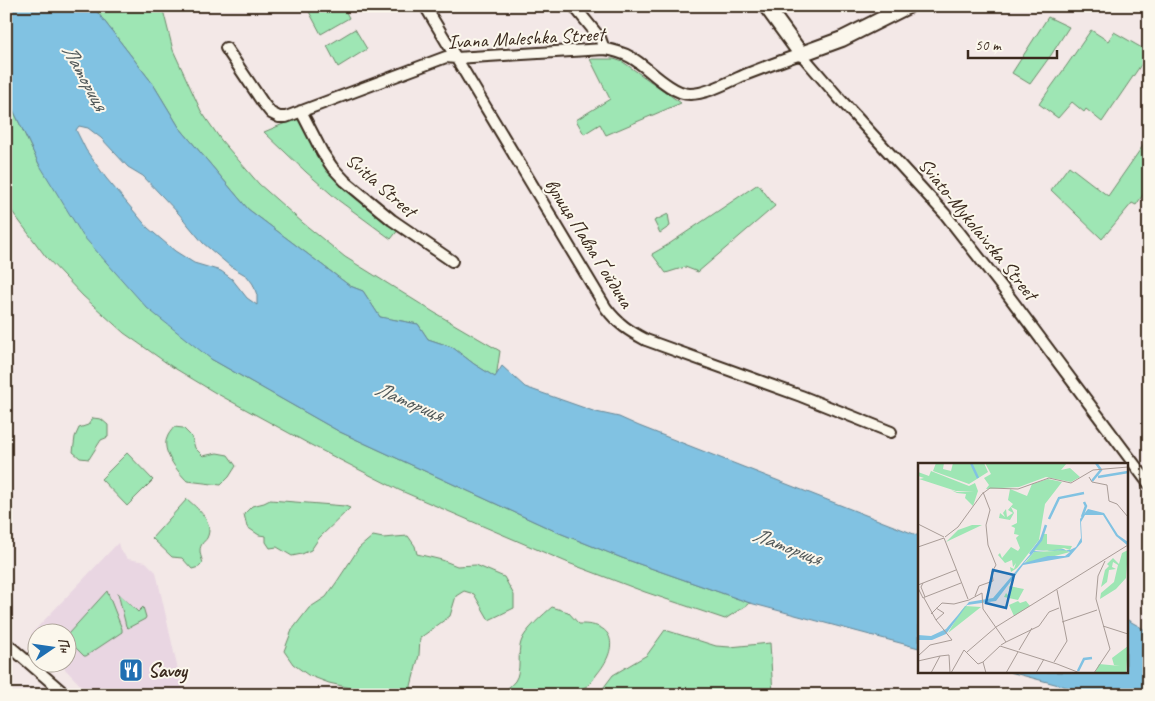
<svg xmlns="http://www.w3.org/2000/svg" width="1155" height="701" font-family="Caveat,sans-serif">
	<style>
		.built { fill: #e9d6e2 }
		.green { fill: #9ee6b4; stroke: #6c8869 }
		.water { fill: #81c2e2; stroke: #658594; fill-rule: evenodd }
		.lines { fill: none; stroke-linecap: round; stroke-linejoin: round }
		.street-casing { stroke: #3b2a1e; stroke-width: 14 }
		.secondary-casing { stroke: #3b2a1e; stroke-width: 18 }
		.street { stroke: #fbf7ec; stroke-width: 10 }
		.secondary { stroke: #fbf7ec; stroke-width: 14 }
		.labels { text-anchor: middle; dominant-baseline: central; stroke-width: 4; stroke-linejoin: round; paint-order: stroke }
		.street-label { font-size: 20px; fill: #3b2a1e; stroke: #fbf7ec }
		.poi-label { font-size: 20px; font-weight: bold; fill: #3b2a1e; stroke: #fbf7ec; text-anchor: start }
		.water-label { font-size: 21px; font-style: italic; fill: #505859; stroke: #fbf7ec }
		.inset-river { fill: none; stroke: #81c2e2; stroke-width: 2.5 }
		.inset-road { fill: none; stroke: #a99c97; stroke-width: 1 }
		.view { fill: #1f6fb2; fill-opacity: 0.15; stroke: #1f6fb2; stroke-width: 2.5 }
		.inset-edge { fill: none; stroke: #3b2a1e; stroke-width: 2.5 }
	</style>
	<rect width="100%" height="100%" fill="#f3e8e7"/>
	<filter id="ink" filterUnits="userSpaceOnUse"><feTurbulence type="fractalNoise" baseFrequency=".02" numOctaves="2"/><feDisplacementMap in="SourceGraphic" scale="10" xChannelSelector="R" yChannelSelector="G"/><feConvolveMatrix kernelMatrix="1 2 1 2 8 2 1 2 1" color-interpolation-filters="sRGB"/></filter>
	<g filter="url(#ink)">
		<path class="built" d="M 118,543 L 120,550 L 128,559 L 146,562 L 156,572 L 180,679 L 186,695 L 90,695 L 60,664 L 68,664 L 68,634 L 38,634 L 37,640 L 31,634 Z"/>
		<path class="green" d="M 95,6 L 162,6 L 173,50 L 201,111 L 221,140 L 259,184 L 303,223 L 345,257 L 435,313 L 500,351 L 496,378 L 474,364 L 452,347 L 428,339 L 418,324 L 380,317 L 363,291 L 350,286 L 248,209 L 179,127 L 153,84 L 98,13 Z
			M 306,6 L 343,6 L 349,18 L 321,34 Z
			M 1048,17 L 1069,27 L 1051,55 L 1030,84 L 1012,73 Z
			M 355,29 L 367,49 L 338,67 L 327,46 Z
			M 1091,30 L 1108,41 L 1114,32 L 1149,52 L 1149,53 L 1102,122 L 1086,109 L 1084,112 L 1072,102 L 1058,118 L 1039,104 L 1067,65 Z
			M 590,59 L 614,59 L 623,62 L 681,103 L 606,135 L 600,124 L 584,134 L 576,120 L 610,99 Z
			M 6,95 L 39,164 L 211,359 L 340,432 L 557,532 L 622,558 L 750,603 L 725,619 L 645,592 L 571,564 L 399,490 L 311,445 L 214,392 L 171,366 L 124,333 L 83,296 L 46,257 L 8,206 L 6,203 Z
			M 300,117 L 329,168 L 399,229 L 391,239 L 338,200 L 306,172 L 264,132 Z
			M 1149,137 L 1149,186 L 1136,205 L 1132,203 L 1102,239 L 1051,190 L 1069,166 L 1108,196 Z
			M 758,184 L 775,206 L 698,272 L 685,267 L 666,273 L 652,254 L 666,246 Z
			M 668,214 L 670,226 L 660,233 L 654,221 Z
			M 93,418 L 101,419 L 108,425 L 108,437 L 101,440 L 89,459 L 80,458 L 73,452 L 75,437 L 79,428 L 88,425 Z
			M 174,427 L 183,428 L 192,437 L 195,448 L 203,456 L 217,453 L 228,455 L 236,466 L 229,477 L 221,485 L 187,481 C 178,472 161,451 167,438 C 168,434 172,430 174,427 Z
			M 127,453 L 153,480 L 127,506 L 101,479 Z
			M 187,499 C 197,508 215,522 207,538 C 206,540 203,542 202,544 C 198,550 201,556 203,563 L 199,567 L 192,569 L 182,558 L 172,557 L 152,538 Z
			M 270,500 L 345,506 L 350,508 L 319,538 L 311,550 L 302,554 L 292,556 L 277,547 L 270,548 L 266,542 L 266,536 L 259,535 L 247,527 L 244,514 L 252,506 L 264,503 Z
			M 373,536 L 383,538 L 408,536 L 415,546 L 417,554 L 442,560 L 457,566 L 476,565 L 504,577 L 514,595 L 514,608 L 489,620 L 474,594 L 464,591 L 456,596 L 450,616 L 420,638 L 419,655 L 411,686 L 414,695 L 361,695 L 351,688 L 329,683 L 308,675 L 293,664 L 284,651 L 292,630 L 309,608 L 326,597 L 336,583 L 359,548 Z
			M 107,591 L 122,629 L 122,632 L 86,656 L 84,656 L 68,640 L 68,634 Z
			M 118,593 L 138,612 L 143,607 L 146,617 L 145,619 L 128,628 L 126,626 Z
			M 552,607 L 568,612 L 579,624 C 618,623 617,650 597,674 C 594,678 591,683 587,686 C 562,700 528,695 501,695 C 505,690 511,686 515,681 C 522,671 517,653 521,642 C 524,631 544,614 552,607 Z
			M 665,630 L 716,646 L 730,647 L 770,643 L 773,695 L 598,695 L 613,675 L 647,655 Z"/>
		<path class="water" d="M 6,6 L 95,6 L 98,13 L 153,84 L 179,127 L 248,209 L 350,286 L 363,291 L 380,317 L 418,324 L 428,339 L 452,347 L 474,364 L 495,377 L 502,366 L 525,387 L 596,412 L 619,417 L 639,426 L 919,536 L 919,648 L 750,603 L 622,558 L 557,532 L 340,432 L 211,359 L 147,308 L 83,236 L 39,164 L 6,95 ZM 79,126 L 88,128 L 101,138 L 128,167 L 143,176 L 179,214 L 203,243 L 230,266 L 247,276 L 253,284 L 257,295 L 257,305 L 247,298 L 232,279 L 221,271 L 194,263 L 175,251 L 148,228 L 106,178 L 86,150 L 76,130 Z
			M 1126,619 L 1149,632 L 1149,695 L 1077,695 L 1070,688 L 1010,672 L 1126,672 Z"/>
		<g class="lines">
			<g class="street-casing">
				<path id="street" d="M 425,6 L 606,308 C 618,324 629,331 646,340 L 801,396 L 891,432
					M 574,6 L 600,38 L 604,49
					M 226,48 L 263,103 L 271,113 L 279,117 L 286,117 L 446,57 L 456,58 L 604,49 C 637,53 644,70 669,86 C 675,90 682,94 690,94 C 708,94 730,81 747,74 C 765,67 783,60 801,54 L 839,98 L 945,214 L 1002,287 L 1149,484
					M 301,111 L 322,152 L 332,167 L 345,181 L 392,220 L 452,261
					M 6,643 L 66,695"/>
			</g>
			<g class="secondary-casing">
				<path id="secondary" d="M 766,6 L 801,54 L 842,39 L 908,6"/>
			</g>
			<use href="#street" class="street"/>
			<use href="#secondary" class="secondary"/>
		</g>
	</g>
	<defs>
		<g id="restaurant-square" transform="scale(1.25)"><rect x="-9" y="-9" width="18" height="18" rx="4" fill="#1f6fb2" stroke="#fbf7ec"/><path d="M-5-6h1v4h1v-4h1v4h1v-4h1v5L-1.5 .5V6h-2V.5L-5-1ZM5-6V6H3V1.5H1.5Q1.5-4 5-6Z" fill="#fff"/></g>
	</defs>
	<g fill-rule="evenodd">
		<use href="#restaurant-square" x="131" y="670"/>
	</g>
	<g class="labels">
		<g class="street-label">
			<text transform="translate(526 38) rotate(-3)">Ivana Maleshka Street</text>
			<text transform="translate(381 185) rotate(41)">Svitla Street</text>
			<text transform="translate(978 229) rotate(51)">Sviato-Mykolaivska Street</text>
			<text transform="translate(589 243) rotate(58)">вулиця Павла Ґойдича</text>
		</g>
		<g class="poi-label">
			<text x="148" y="670">Savoy</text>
		</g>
		<g class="water-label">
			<text transform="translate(85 77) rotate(61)">Латориця</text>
			<text transform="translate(409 401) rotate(23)">Латориця</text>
			<text transform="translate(787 546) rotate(21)">Латориця</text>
		</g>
	</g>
	<g transform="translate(918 463)">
		<rect width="210" height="210" fill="#f3e8e7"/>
		<path d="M 18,0 L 26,0 L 25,6 L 33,8 L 35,0 L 66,0 L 70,9 L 51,21 L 15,8 ZM 67,0 L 149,0 L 143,7 L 152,5 L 162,14 L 153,19 L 128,14 L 101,24 L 68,26 L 71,22 L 66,15 L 73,11 ZM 13,8 L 51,23 L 57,20 L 60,28 L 55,43 L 47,35 L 48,31 L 39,30 L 33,27 L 39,29 L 56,28 L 38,28 L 1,16 L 6,15 L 0,13 L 0,9 L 11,13 ZM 130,16 L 144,19 L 127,41 L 121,77 L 99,105 L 93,109 L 92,104 L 96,106 L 98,100 L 95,104 L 94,97 L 87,100 L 80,92 L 82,90 L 84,95 L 93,84 L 100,88 L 102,85 L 98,75 L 101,72 L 96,71 L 97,65 L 93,63 L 99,60 L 99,47 L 93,44 L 96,50 L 92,57 L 81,55 L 82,50 L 87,54 L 85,50 L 88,46 L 89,54 L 95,50 L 90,47 L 95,41 L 90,37 L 92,26 L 109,33 L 114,21 ZM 54,62 L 64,62 L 28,79 L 40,67 ZM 125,71 L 129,71 L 129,81 L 154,83 L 152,87 L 146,85 L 137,88 L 145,86 L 152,89 L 106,101 L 116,89 L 137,88 L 118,87 L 113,90 ZM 210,87 L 208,115 L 198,126 L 182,136 L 183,130 L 196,119 L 200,102 L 195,99 L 194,104 L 198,106 L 191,107 L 189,119 L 183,124 L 187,107 L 191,103 L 189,101 L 195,95 L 201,101 L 204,90 ZM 91,123 L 106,126 L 100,137 L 86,134 L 88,130 L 91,133 ZM 100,138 L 102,140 L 108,138 L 112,143 L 96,153 L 91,142 ZM 47,143 L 63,144 L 30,170 L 43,148 ZM 210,183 L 208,210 L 177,210 L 181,201 L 202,203 L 196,202 L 194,195 Z" fill="#9ee6b4"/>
		<path d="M 170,46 L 186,50 L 200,72 L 210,79 L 209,82 L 198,73 L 185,52 L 167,52 L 163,59 L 164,79 L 151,94 L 105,102 L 78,138 L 49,142 L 28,171 L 14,177 L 0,177 L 0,172 L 13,173 L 28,166 L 51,139 L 75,135 L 115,88 L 152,87 L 158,84 L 163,75 L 162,56 ZM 145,86 L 152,89 L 147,93 L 130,93 L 106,100 L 116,89 Z" fill="#81c2e2" fill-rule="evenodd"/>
		<path class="inset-river" d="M 53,0 L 60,15M 180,14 L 210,9M 174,18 L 183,7 L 178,0M 164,54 L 168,43 L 166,39M 131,56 L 141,35 L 166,30M 112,91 L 123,77 L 128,62M 160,208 L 166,196 L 174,195"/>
		<path class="inset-road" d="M 171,14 L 174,19 L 189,22 L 191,38 L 199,41 L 210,54M 0,61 L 26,74M 27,74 L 40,64 L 64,31 L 72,25 L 100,26 L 131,15 L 153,20 L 175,7 L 210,4M 26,75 L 50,136M 0,84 L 26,75M 5,120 L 38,107M 0,122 L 5,120 L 3,124 L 7,134 L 5,135 L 0,125M 57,133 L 61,123 L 75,118 L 74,109 L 78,102 L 70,82 L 68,62 L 72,47 L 65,29M 7,134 L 43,120M 6,135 L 18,157M 51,137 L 64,130 L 65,146 L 88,179 L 83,182M 18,145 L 26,150 L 18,157M 13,151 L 24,140 L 36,141 L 51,137M 144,159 L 179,147M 185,163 L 210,171M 78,164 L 210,82M 88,179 L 121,163 L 131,149 L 141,145M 82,183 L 139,201M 101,187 L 114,165M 49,189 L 78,164M 0,193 L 12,182 L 34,177 L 18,157M 22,193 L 31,192 L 32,210M 0,198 L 22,193M 136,199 L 149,178 L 139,127M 139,201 L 162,210M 13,210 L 22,193M 33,210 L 46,187 L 60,201 L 65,199M 68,210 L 65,199 L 82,183M 88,210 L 100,189M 118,210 L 126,196M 176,210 L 192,186 L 178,136 L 180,113 L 187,98"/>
		<path class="view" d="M 75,107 L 96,112 L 88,145 L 68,140 Z"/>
		<rect width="210" height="210" class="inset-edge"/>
	</g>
	<rect width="1155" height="701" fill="none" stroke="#fbf7ec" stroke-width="25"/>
	<rect x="12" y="12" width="1130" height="676" fill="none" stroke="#3b2a1e" stroke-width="2" filter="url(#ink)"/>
	<g transform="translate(52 648) rotate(77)"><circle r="24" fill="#fbf7ec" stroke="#aea59a"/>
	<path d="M0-4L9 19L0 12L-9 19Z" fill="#1f6fb2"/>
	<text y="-8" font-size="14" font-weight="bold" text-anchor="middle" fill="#3b2a1e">Пн</text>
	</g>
	<path d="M968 50v8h89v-8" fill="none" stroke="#3b2a1e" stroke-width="2.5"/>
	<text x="975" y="50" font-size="15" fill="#3b2a1e" stroke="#fbf7ec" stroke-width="4" paint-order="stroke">50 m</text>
</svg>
